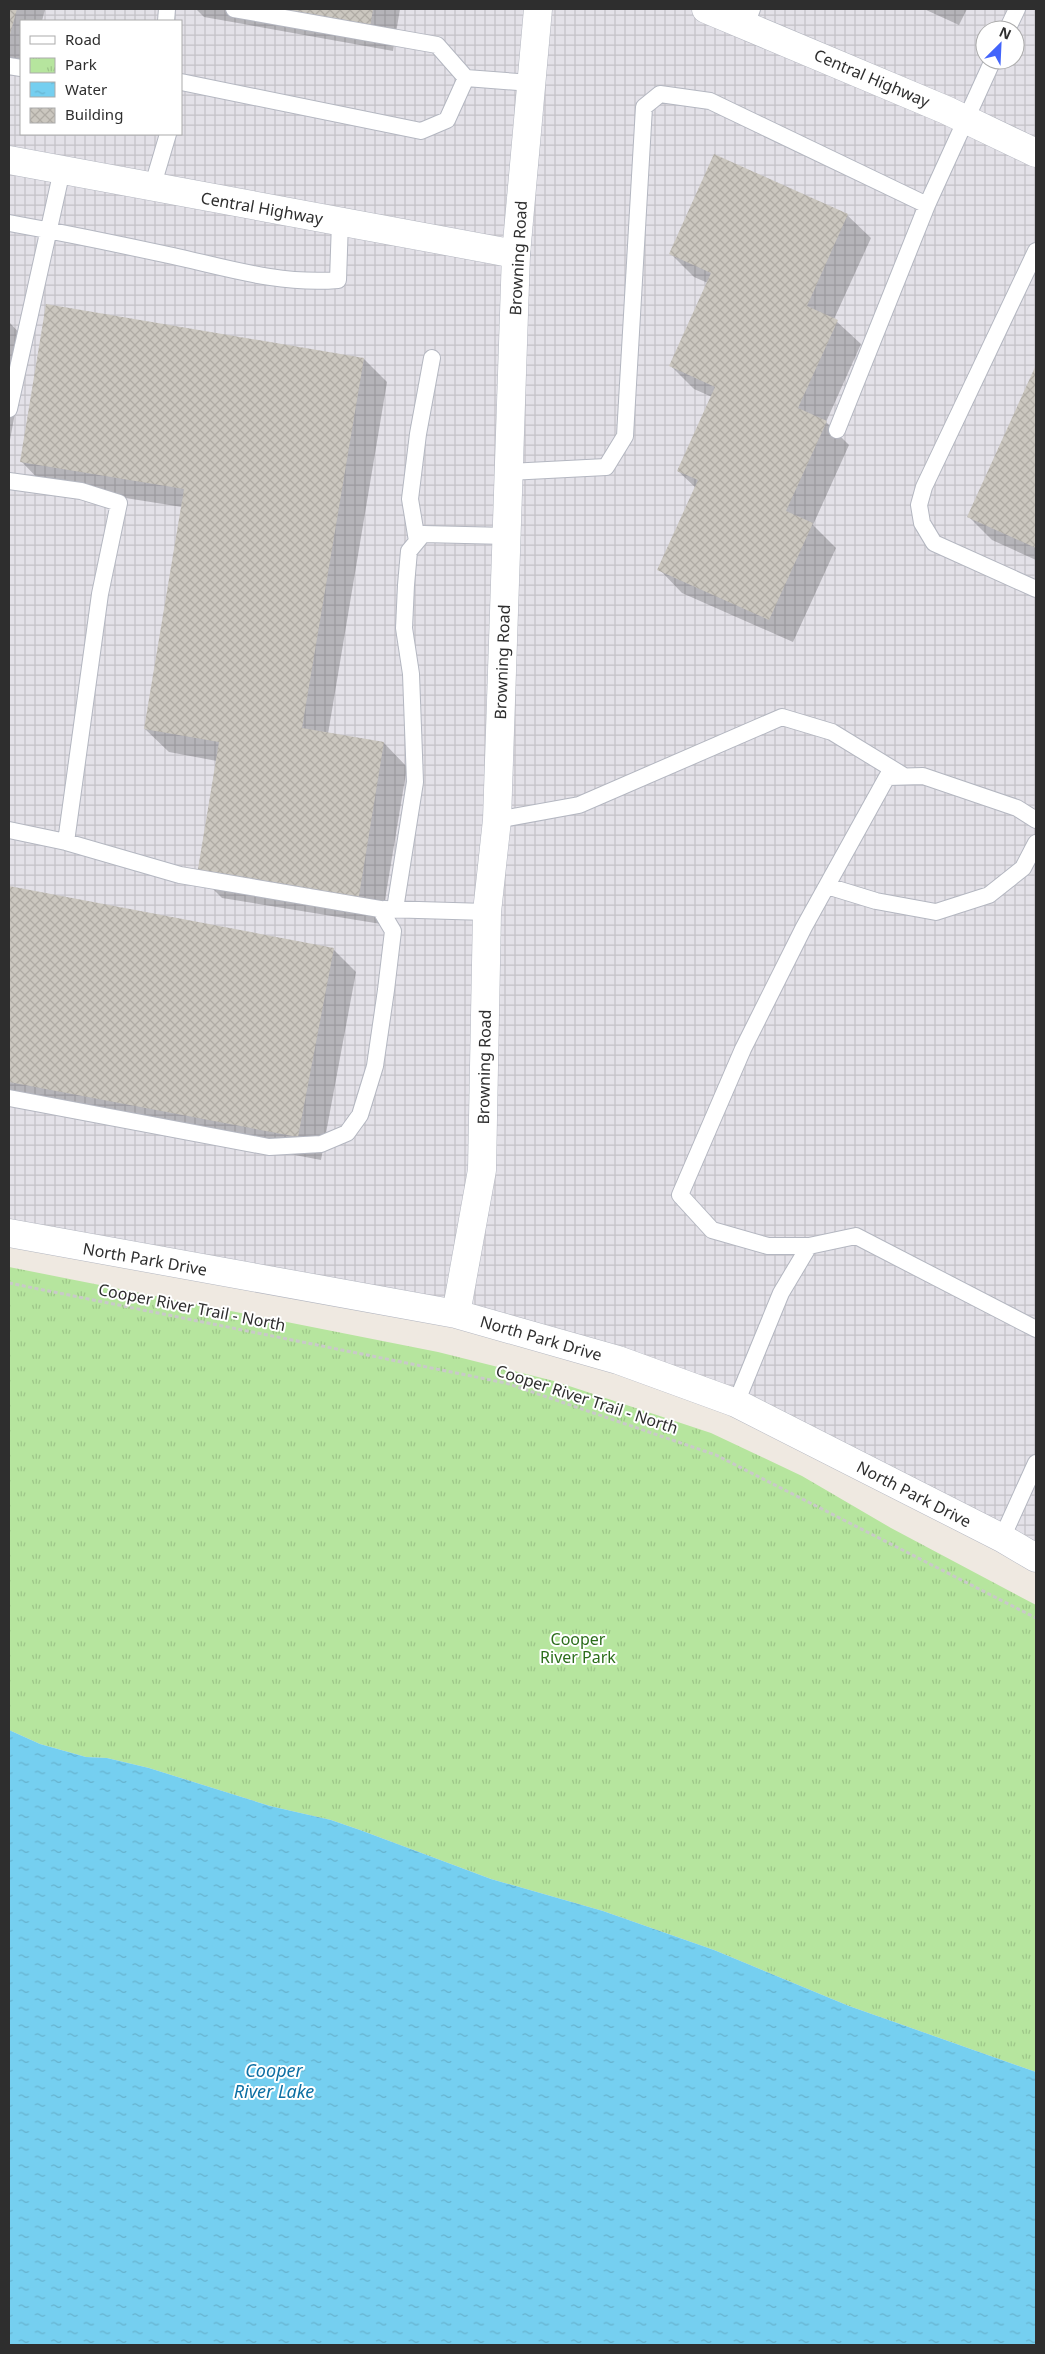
<svg xmlns="http://www.w3.org/2000/svg" width="1045" height="2354" font-family="'Noto Sans',sans-serif">
	<style>
		.industrial { fill: url(#industrial-grid); fill-rule: evenodd }
		.park { fill: url(#park-tufts) }
		.water { fill: url(#water-ripples) }
		.shadow { fill: #0003 }
		.building { fill: url(#building-cross-hatch) }
		.lines { fill: none; stroke-linecap: round; stroke-linejoin: round }
		.lane-casing { stroke: #b4b7c1; stroke-width: 18 }
		.street-casing { stroke: #b4b7c1; stroke-width: 29 }
		.secondary-casing { stroke: #b4b7c1; stroke-width: 29 }
		.path { stroke: #c9c9c9; stroke-width: 3; stroke-dasharray: 4 2.5; stroke-linecap: butt }
		.lane { stroke: #fff; stroke-width: 16 }
		.street { stroke: #fff; stroke-width: 28 }
		.secondary { stroke: #fff; stroke-width: 28 }
		.labels { text-anchor: middle; dominant-baseline: central; stroke-width: 4; stroke-linejoin: round; paint-order: stroke }
		.street-label { font-size: 16px; fill: #2e2e2e; stroke: #fff }
		.park-label { font-size: 16px; fill: #2c6e1b; stroke: #fff }
		.water-label { font-size: 18px; font-style: italic; fill: #0d6fa3; stroke: #fff }
	</style>
	<defs>
		<pattern id="industrial-grid" width="8" height="8" patternUnits="userSpaceOnUse" patternTransform="scale(1.25)"><rect width="8" height="8" fill="#e3e1e8"/><path d="M0 4h8M4 0v8" fill="none" stroke="#c3c1c7"/></pattern>
		<pattern id="park-tufts" width="24" height="20" patternUnits="userSpaceOnUse" patternTransform="scale(1.25)"><rect width="24" height="20" fill="#b6e59e"/><path d="M3 7l-1-3M5 7V3M7 7l1-3M15 17l-1-3M17 17v-4M19 17l1-3" fill="none" stroke="#9dc588"/></pattern>
		<pattern id="water-ripples" width="26" height="14" patternUnits="userSpaceOnUse" patternTransform="scale(1.25)"><rect width="26" height="14" fill="#75cff0"/><path d="M2 4q2-2 4 0t4 0M15 11q2-2 4 0t4 0" fill="none" stroke="#66b2ce"/></pattern>
		<pattern id="building-cross-hatch" width="8" height="8" patternUnits="userSpaceOnUse" patternTransform="scale(1.25)"><rect width="8" height="8" fill="#cbc7bf"/><path d="M0 0l8 8M0 8l8-8" fill="none" stroke="#afaba4"/></pattern>
	</defs>
	<rect width="100%" height="100%" fill="#efe9e1"/>
	<path class="industrial" d="M 9,9 L 1036,9 L 1036,1558 L 618,1360 L 9,1233 ZM 21,21 L 181,21 L 181,134 L 21,134 ZM 985,30 L 1015,30 L 1015,60 L 985,60 Z"/>
	<path class="park" d="M 9,1267 L 438,1352 L 554,1381 L 711,1433 L 802,1476 L 891,1528 L 1036,1605 L 1036,2072 L 849,2006 L 714,1950 L 603,1911 L 491,1879 L 360,1830 L 331,1820 L 270,1806 L 149,1768 L 107,1758 L 86,1757 L 40,1744 L 9,1730 Z"/>
	<path class="water" d="M 9,1730 L 40,1744 L 86,1757 L 107,1758 L 149,1768 L 270,1806 L 331,1820 L 360,1830 L 491,1879 L 603,1911 L 714,1950 L 849,2006 L 1036,2072 L 1036,2345 L 9,2345 Z"/>
	<path class="shadow" d="M 9,9 L 45,9 L 42,21 L 21,21 L 21,61 L 9,58 Z
		M 196,9 L 400,9 L 393,51 L 204,17 Z
		M 924,9 L 967,9 L 959,25 Z
		M 847,215 L 871,238 L 834,319 L 861,344 L 826,422 L 849,445 L 813,525 L 836,548 L 793,642 L 682,593 L 659,569 L 696,488 L 678,471 L 712,397 L 694,389 L 671,366 L 708,283 L 694,277 L 671,254 Z
		M 9,322 L 28,342 L 10,440 L 9,440 Z
		M 364,359 L 387,382 L 328,734 L 384,743 L 407,767 L 381,924 L 222,898 L 198,874 L 217,761 L 169,752 L 145,729 L 182,507 L 44,485 L 21,461 Z
		M 1036,368 L 1036,560 L 992,540 L 968,516 Z
		M 9,887 L 333,949 L 356,972 L 321,1160 L 9,1101 Z"/>
	<path class="building" d="M 9,9 L 17,9 L 9,38 Z
		M 267,9 L 373,9 L 370,28 Z
		M 714,154 L 848,214 L 807,306 L 838,320 L 798,408 L 827,421 L 786,511 L 813,523 L 769,620 L 657,570 L 698,480 L 677,471 L 715,387 L 669,366 L 711,273 L 669,254 Z
		M 46,304 L 364,358 L 302,728 L 384,742 L 358,902 L 197,875 L 219,742 L 144,729 L 184,489 L 20,462 Z
		M 1036,365 L 1036,548 L 967,517 Z
		M 9,886 L 334,948 L 298,1137 L 9,1082 Z"/>
	<g class="lines">
		<g class="lane-casing">
			<path id="lane" d="M 234,9 L 437,45 L 466,78
				M 166,21 L 167,9
				M 746,25 L 752,9
				M 1007,30 L 1017,9
				M 9,66 L 21,68
				M 181,82 L 421,131 L 447,120 L 466,78 L 531,83
				M 152,188 L 168,134
				M 927,205 L 993,60
				M 9,223 C 64,233 118,244 173,256 C 227,268 281,285 338,280 L 340,222
				M 1036,251 L 924,487 L 919,505 L 922,523 L 934,543 L 1036,589
				M 9,409 L 62,170
				M 509,472 L 606,467 L 625,436 L 644,107 L 660,94 L 710,101 L 927,205 L 837,430
				M 9,481 L 81,491 L 119,503 L 100,594 L 66,842
				M 417,541 L 410,499 L 418,434 L 432,358
				M 497,820 L 579,805 L 782,717 L 832,732 L 904,776
				M 9,830 L 66,842 L 180,875 L 380,909 L 393,931 L 386,990 L 375,1066 L 360,1115 L 347,1133 L 321,1144 L 269,1147 L 9,1098
				M 827,886 L 876,901 L 936,912 L 989,895 L 1023,868 L 1036,843
				M 384,909 L 487,912
				M 395,909 L 415,782 L 411,674 L 404,628 L 406,585 L 409,551 L 423,534 L 507,536
				M 809,1246 L 768,1246 L 712,1230 L 680,1195 L 743,1049 L 804,927 L 887,777 L 923,776 L 1017,808 L 1036,820
				M 736,1403 L 781,1293 L 809,1246 L 856,1236 L 1036,1329
				M 1002,1538 L 1036,1463"/>
		</g>
		<g class="street-casing">
			<path id="street" d="M 706,9 L 946,110 L 1036,153
				M 9,160 L 516,254"/>
		</g>
		<g class="secondary-casing">
			<path id="secondary" d="M 9,1233 L 456,1314 L 618,1360 L 736,1403 L 1002,1538 L 1036,1558
				M 456,1314 L 482,1170 L 487,912 L 497,820 L 516,254 L 538,9"/>
		</g>
		<path class="path" d="M 9,1283 L 506,1383 L 716,1455 L 1036,1618"/>
		<use href="#lane" class="lane"/>
		<use href="#street" class="street"/>
		<use href="#secondary" class="secondary"/>
	</g>
	<g class="labels">
		<g class="street-label">
			<text transform="translate(872 78) rotate(23)">Central Highway</text>
			<text transform="translate(262 208) rotate(10)">Central Highway</text>
			<text transform="translate(518 258) rotate(-87)">Browning Road</text>
			<text transform="translate(502 662) rotate(-88)">Browning Road</text>
			<text transform="translate(484 1067) rotate(-89)">Browning Road</text>
			<text transform="translate(145 1259) rotate(10)">North Park Drive</text>
			<text transform="translate(192 1307) rotate(11)">Cooper River Trail - North</text>
			<text transform="translate(541 1338) rotate(16)">North Park Drive</text>
			<text transform="translate(587 1399) rotate(18)">Cooper River Trail - North</text>
			<text transform="translate(914 1494) rotate(27)">North Park Drive</text>
		</g>
		<g class="park-label">
			<text x="578" y="1639">Cooper<tspan x="578" dy="18">River Park</tspan></text>
		</g>
		<g class="water-label">
			<text x="274" y="2070">Cooper<tspan x="274" dy="21">River Lake</tspan></text>
		</g>
	</g>
	<rect width="1045" height="2354" fill="none" stroke="#2e2e2e" stroke-width="20"/>
	<rect x="20" y="20" width="162" height="115" fill="#ffffff" stroke="#ababab"/>
	<rect x="30" y="36" width="25" height="8" fill="#ffffff" stroke="#ababab"/>
	<text x="65" y="45" font-size="15" fill="#2e2e2e">Road</text>
	<rect x="30" y="58" width="25" height="15" fill="url(#park-tufts)" stroke="#ababab"/>
	<text x="65" y="70" font-size="15" fill="#2e2e2e">Park</text>
	<rect x="30" y="82" width="25" height="15" fill="url(#water-ripples)" stroke="#ababab"/>
	<text x="65" y="95" font-size="15" fill="#2e2e2e">Water</text>
	<rect x="30" y="108" width="25" height="15" fill="url(#building-cross-hatch)" stroke="#ababab"/>
	<text x="65" y="120" font-size="15" fill="#2e2e2e">Building</text>
	<g transform="translate(1000 45) rotate(24)"><circle r="24" fill="#ffffff" stroke="#ababab"/>
	<path d="M0-4L9 19L0 12L-9 19Z" fill="#4264fb"/>
	<text y="-8" font-size="14" font-weight="bold" text-anchor="middle" fill="#2e2e2e">N</text>
	</g>
</svg>
